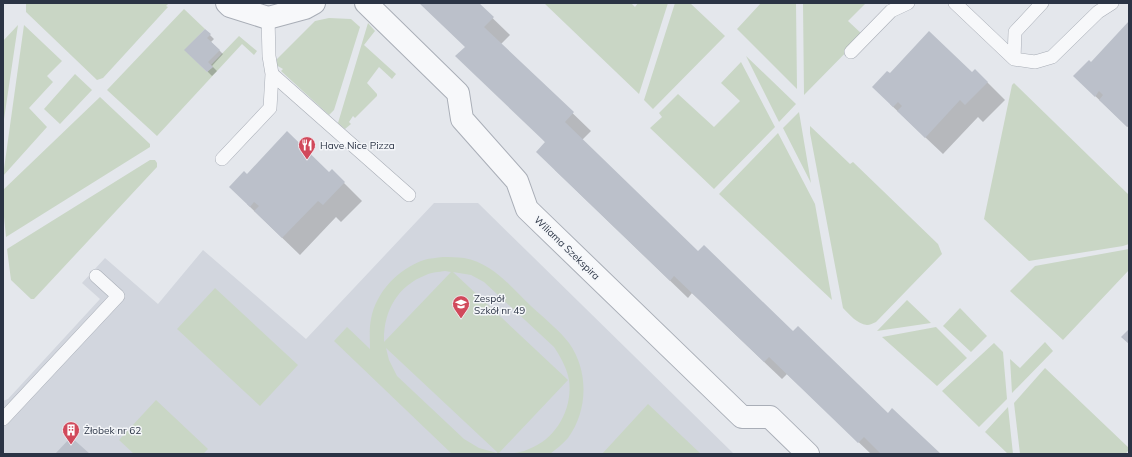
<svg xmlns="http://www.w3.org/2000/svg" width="1132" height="457" font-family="Mulish,sans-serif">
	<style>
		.built { fill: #d2d6de }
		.green { fill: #c9d6c5; fill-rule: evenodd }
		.shadow { fill: #0003 }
		.building { fill: #bbc0ca }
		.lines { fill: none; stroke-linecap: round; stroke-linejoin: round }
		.service-casing { stroke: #a9aeb7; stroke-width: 14 }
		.minor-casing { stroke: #a9aeb7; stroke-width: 24 }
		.service { stroke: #f7f8fa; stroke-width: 13 }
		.minor { stroke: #f7f8fa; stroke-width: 22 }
		.labels { text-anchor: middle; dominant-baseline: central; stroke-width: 3; stroke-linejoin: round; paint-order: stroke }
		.poi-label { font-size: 10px; fill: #2b3445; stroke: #f4f6f9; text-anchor: start }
		.street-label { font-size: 10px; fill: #2b3445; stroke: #f4f6f9 }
	</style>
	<rect width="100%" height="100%" fill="#e4e7ec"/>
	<path class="built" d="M 434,203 L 478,203 L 734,454 L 3,454 L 3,401 L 8,399 L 100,299 L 82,283 L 105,258 L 158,304 L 203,250 L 306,339 Z"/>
	<path class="green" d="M 26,3 L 169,3 L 166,6 L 168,7 L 103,78 L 97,80 L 26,12 Z
		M 544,3 L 631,3 L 635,7 L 638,3 L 668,3 L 639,94 Z
		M 675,3 L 690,3 L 725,36 L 653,109 L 644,100 Z
		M 761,3 L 796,3 L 797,89 L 737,29 Z
		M 803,3 L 866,3 L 848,21 L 863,35 L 804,95 Z
		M 184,9 L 205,29 L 185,50 L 207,72 L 213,67 L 211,65 L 239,36 L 257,51 L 254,55 L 242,44 L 157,136 L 107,90 Z
		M 329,18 L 351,19 L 360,27 L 334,110 L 329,115 L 281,71 L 283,69 L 276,65 L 275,61 L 315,21 Z
		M 368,23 L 375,31 L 364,45 L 396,74 L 392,79 L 379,67 L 367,83 L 377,94 L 377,96 L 355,118 L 353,116 L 349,122 L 351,124 L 345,129 L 338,123 Z
		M 18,25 L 3,126 L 3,41 Z
		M 24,25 L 62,61 L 47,76 L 53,82 L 29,108 L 47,127 L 3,176 Z
		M 746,56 L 796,104 L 779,122 Z
		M 741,62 L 775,127 L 714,189 L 650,128 L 662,117 L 659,113 L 678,94 L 714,127 L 740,101 L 721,83 Z
		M 75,74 L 92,90 L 60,124 L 44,109 Z
		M 1014,83 L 1129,195 L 1129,244 L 1123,246 L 1029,261 L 984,219 L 1012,85 Z
		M 100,97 L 150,144 L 150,147 L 6,237 L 3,207 L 3,190 Z
		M 799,112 L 811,183 L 783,128 Z
		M 810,126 L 850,164 L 853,162 L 938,244 L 942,254 L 876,322 C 873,323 870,325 867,325 C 857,324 849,314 843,308 L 810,133 Z
		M 778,133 L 815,204 L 832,300 L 719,194 Z
		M 150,160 L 155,160 L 157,163 L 157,167 L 34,299 L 31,299 L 11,280 L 7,249 Z
		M 1129,249 L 1129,270 L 1063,340 L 1010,291 L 1035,266 Z
		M 443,257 C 450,257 457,257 464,258 C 493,263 512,288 532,307 C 544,318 560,331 569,343 C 589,371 588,411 568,438 C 563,444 556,449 550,454 L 452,454 L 334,341 L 347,327 L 370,349 C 370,340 369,328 371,319 C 376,292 398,269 424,260 C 430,258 437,258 443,257 ZM 445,271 L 451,272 L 384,342 C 383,312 397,286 426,275 C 432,272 439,272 445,271 ZM 453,272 L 471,275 L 484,282 L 554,347 C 560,356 567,368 569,380 C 573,409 556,439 529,449 C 520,453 508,455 499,453 L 568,380 ZM 386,348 L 497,452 L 497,453 L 479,448 L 464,439 L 397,376 L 389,360 Z
		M 215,288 L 298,365 L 260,406 L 177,329 Z
		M 907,300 L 931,323 L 877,331 Z
		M 960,308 L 987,336 L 971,352 L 943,326 Z
		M 936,327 L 967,358 L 937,386 L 882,337 Z
		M 1045,342 L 1053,351 L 1012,393 L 1010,359 L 1020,368 Z
		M 994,343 L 1003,352 L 1007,399 L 979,427 L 942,391 Z
		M 1045,368 L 1129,448 L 1129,452 L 1128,451 L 1125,454 L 1020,454 L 1014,403 Z
		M 156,400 L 208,449 L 203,454 L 134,454 L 119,440 Z
		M 648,404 L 701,454 L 602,454 Z
		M 1008,407 L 1013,454 L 1008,454 L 985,432 Z"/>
	<path class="shadow" d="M 420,3 L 477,3 L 510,35 L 501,44 L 591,131 L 582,140 L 698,252 L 888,414 L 939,454 L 871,454 L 787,374 L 782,379 L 692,293 L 688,298 L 555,170 L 546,143 L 466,47 Z
		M 1129,23 L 1129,128 L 1092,93 L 1091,64 Z
		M 205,30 L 214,39 L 211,42 L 223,54 L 212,66 L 217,71 L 212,76 L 186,50 Z
		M 972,73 L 987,82 L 1005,100 L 983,122 L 978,117 L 943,154 L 890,104 L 890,74 Z
		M 332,171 L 362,201 L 341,222 L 336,217 L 300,255 L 247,204 L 247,175 L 329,173 Z"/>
	<path class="building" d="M 419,3 L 479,3 L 494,17 L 484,27 L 574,112 L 565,122 L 698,251 L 704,245 L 793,331 L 798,326 L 888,413 L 892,408 L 941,454 L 881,454 L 864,437 L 858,443 L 769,357 L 764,362 L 674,276 L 670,281 L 536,152 L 545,142 L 455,56 L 465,47 Z
		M 1129,21 L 1129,124 L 1127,127 L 1099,100 L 1103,95 L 1099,91 L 1095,97 L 1073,76 L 1089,60 L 1091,62 Z
		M 205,29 L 211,34 L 207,38 L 220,50 L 208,62 L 213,67 L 207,72 L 184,50 Z
		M 929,31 L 972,72 L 975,69 L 988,82 L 965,105 L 960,100 L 925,138 L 897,111 L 902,106 L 898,102 L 893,107 L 872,87 L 887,71 L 890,73 Z
		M 287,131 L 329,172 L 332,169 L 345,182 L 323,205 L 318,201 L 282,238 L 254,211 L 259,206 L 254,202 L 250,207 L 229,187 L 244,171 L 247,174 Z
		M 1129,329 L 1129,344 L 1121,337 Z
		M 71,437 L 90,454 L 55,454 Z"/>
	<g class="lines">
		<g class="service-casing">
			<path id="service" d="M 955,3 L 1014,59 L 1035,62 L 1052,57 L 1098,12 L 1112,3
				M 851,52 L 891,11 L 908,3
				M 1014,59 L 1015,32 L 1042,3
				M 272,74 L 409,195
				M 222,159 L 270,108 L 272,74 L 269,56 L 268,18
				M 3,419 L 118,296 L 96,276"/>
		</g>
		<g class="minor-casing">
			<path id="minor" d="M 227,3 L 230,6 L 268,18 L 305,8 L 314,3
				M 366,3 L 458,93 L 462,119 L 517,181 L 527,209 L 742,417 L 770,417 L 808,454"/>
		</g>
		<use href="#service" class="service"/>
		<use href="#minor" class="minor"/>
	</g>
	<defs>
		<g id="restaurant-pin" transform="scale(0.9)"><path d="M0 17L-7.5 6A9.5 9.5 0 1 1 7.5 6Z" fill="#d1495b" stroke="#f4f6f9"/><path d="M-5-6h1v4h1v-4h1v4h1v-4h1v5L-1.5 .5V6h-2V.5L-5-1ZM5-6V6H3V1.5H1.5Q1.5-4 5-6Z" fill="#fff"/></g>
		<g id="school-pin" transform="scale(0.9)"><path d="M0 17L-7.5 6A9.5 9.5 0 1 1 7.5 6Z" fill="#d1495b" stroke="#f4f6f9"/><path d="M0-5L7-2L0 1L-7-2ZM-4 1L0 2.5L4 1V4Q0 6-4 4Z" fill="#fff"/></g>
		<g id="building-pin" transform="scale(0.9)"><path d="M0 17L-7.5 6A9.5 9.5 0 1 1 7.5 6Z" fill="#d1495b" stroke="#f4f6f9"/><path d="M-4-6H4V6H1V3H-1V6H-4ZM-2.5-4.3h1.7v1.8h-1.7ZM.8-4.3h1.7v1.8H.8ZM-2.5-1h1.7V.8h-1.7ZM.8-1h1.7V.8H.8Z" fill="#fff"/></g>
	</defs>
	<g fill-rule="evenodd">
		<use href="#restaurant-pin" x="307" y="145"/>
		<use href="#school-pin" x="461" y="304"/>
		<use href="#building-pin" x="71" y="430"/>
	</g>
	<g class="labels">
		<g class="poi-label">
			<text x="320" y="145">Have Nice Pizza</text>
			<text x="474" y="298">Zespół<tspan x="474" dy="12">Szkół nr 49</tspan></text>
			<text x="84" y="430">Żłobek nr 62</text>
		</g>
		<g class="street-label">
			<text transform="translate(567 248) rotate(44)">Wiliama Szekspira</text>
		</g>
	</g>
	<rect width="1132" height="457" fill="none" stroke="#2b3445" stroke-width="8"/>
</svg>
